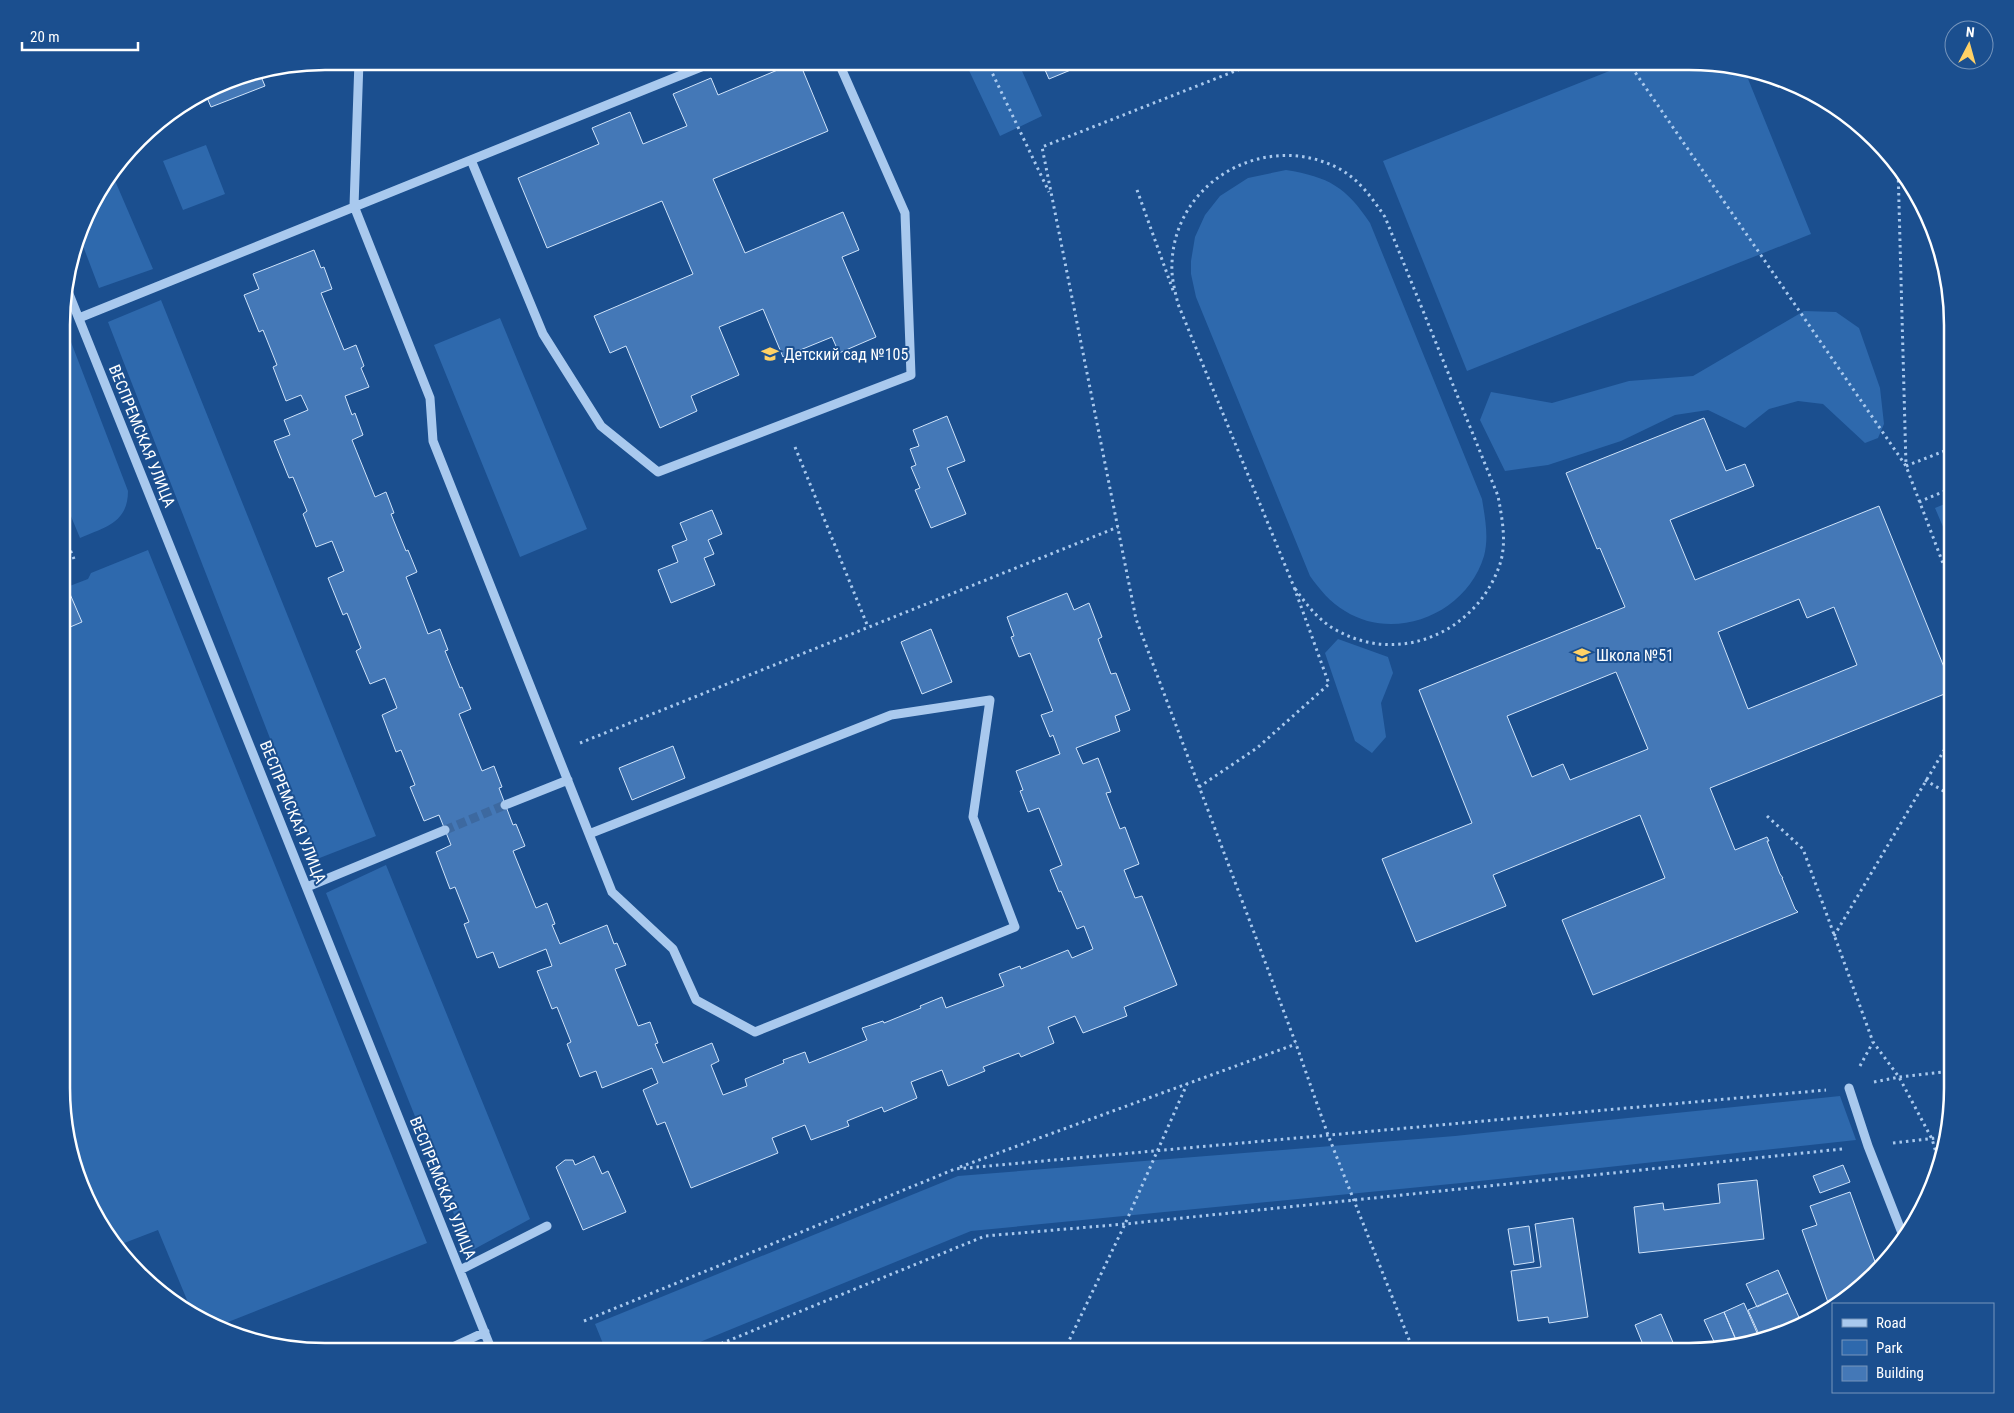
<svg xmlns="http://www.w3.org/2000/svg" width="2014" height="1413" font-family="'Roboto Condensed',sans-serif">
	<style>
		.green { fill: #2e69ad }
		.building { fill: #4478b7; stroke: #cfe3fa; fill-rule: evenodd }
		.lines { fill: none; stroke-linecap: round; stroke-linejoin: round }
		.minor-tunnel { stroke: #3d69a0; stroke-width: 9; stroke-dasharray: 9 4.5; stroke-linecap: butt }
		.path { stroke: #a9c9ee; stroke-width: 3; stroke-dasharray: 2.5 4; stroke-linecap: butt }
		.minor { stroke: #a9c9ee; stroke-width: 9 }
		.labels { text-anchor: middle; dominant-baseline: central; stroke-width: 4; stroke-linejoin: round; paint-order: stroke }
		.poi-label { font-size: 16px; fill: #fff; stroke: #1b4f8f; text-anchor: start }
		.street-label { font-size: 16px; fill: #fff; stroke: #1b4f8f }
		.rim { fill: none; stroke: #fff; stroke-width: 2.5 }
	</style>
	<rect width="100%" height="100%" fill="#1b4f8f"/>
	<path class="green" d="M 965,62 L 1018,62 L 1042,116 L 1000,136 Z
		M 1632,62 L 1706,62 L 1744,69 L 1811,234 L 1467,371 L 1383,161 Z
		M 206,145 L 225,194 L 183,210 L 163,161 Z
		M 1286,170 C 1329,177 1346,187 1370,223 L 1482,499 C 1485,518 1489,537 1484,556 C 1467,613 1396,643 1345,611 C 1330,602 1320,590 1310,576 L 1196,297 L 1191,274 L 1191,261 L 1195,237 L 1205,215 L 1220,196 L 1248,178 Z
		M 113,176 L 153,269 L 99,288 L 80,238 L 89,208 Z
		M 161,300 L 376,836 L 317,859 L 108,322 Z
		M 1804,311 L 1836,312 L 1859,328 L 1880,388 L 1884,424 L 1878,438 L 1865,443 L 1823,404 L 1798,401 L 1769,409 L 1745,428 L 1708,410 L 1675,415 L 1621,441 L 1548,465 L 1505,471 L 1480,420 L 1491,392 L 1552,403 L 1629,381 L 1693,376 Z
		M 500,318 L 587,529 L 520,557 L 434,345 Z
		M 63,321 L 128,491 C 128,523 105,527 80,538 L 63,497 Z
		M 1952,501 L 1952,548 L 1935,508 Z
		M 148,550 L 427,1243 L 218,1326 L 192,1312 L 158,1230 L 119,1245 L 96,1220 L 63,1122 L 63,630 L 82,622 L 67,587 L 88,579 L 91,573 Z
		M 1338,639 L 1388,657 L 1393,673 L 1381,703 L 1386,737 L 1372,753 L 1355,741 L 1325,653 Z
		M 386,865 L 530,1219 L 469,1252 L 326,893 Z
		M 1840,1096 L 1856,1140 L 1461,1183 L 971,1231 L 678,1351 L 606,1351 L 595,1324 L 958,1176 L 1455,1136 Z"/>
	<path class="building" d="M 799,61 L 828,131 L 713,179 L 745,253 L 843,212 L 859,250 L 842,257 L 876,337 L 839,353 L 832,337 L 783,357 L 763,309 L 719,327 L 739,375 L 691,396 L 697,411 L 660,428 L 626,346 L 610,353 L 594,316 L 693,274 L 662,201 L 547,248 L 518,178 L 599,144 L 592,128 L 630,112 L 643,144 L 687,126 L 673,94 L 711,78 L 718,95 Z
		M 1027,62 L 1090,62 L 1049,79 L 1042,63 L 1030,68 Z
		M 260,74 L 265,86 L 211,107 L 205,93 L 224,81 Z
		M 314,250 L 321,268 L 324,267 L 332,289 L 321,293 L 344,350 L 356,345 L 364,366 L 361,368 L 369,387 L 345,396 L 352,415 L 355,413 L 363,435 L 352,440 L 375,497 L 386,492 L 394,513 L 391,514 L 406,551 L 408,550 L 417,572 L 406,577 L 417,605 L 428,634 L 440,629 L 448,650 L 445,651 L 460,688 L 462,687 L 471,709 L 459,714 L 482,771 L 494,766 L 502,787 L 499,788 L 513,825 L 516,824 L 525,846 L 513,851 L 536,908 L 547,903 L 555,924 L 552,925 L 560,944 L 607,925 L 614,944 L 617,943 L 626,965 L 615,969 L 638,1026 L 650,1022 L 658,1043 L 655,1044 L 663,1063 L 712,1043 L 719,1061 L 711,1065 L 723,1095 L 747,1086 L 745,1079 L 784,1063 L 783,1060 L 805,1052 L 809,1063 L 867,1040 L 862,1028 L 883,1021 L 884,1023 L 921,1008 L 920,1006 L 942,997 L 946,1008 L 1004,986 L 999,974 L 1020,966 L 1021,969 L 1068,950 L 1072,958 L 1093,949 L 1084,926 L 1077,929 L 1061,891 L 1059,892 L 1050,870 L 1062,865 L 1039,808 L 1028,812 L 1020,791 L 1023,790 L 1016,771 L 1060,754 L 1053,735 L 1050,737 L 1041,715 L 1053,711 L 1030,653 L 1019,657 L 1011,637 L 1014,636 L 1007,617 L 1067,593 L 1074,610 L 1089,603 L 1102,637 L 1098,639 L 1111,674 L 1116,673 L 1130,710 L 1115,716 L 1120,731 L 1076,748 L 1083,764 L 1098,758 L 1111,792 L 1106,793 L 1120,829 L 1125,827 L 1139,864 L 1124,870 L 1135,898 L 1142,896 L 1177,985 L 1124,1007 L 1127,1016 L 1083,1033 L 1075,1016 L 1048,1027 L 1054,1043 L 1021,1057 L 1019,1053 L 983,1067 L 985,1071 L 948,1086 L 942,1070 L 911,1082 L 917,1098 L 884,1112 L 882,1107 L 847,1121 L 849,1126 L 811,1140 L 805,1125 L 772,1138 L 778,1153 L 691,1188 L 665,1122 L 657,1125 L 643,1090 L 658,1083 L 652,1068 L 602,1088 L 596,1071 L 580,1077 L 567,1044 L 571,1042 L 557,1007 L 552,1009 L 537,971 L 552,966 L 546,949 L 499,968 L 493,952 L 477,958 L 464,924 L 469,922 L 455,887 L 450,889 L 436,852 L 451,845 L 439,815 L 424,821 L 410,787 L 415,785 L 401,750 L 396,752 L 382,715 L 397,708 L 385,678 L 370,684 L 356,651 L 361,648 L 347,613 L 343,615 L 328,578 L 344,571 L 332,541 L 316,547 L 303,514 L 307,511 L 293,477 L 289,478 L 274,441 L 290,435 L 284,420 L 308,410 L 301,395 L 286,401 L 273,367 L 277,365 L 263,330 L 259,332 L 244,295 L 259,289 L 253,274 Z
		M 947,416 L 965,461 L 947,468 L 966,514 L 931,528 L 915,490 L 920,488 L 911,467 L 916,465 L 910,449 L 919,446 L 913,430 Z
		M 1704,418 L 1726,471 L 1745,464 L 1754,486 L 1670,520 L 1695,580 L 1879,506 L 1952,687 L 1952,691 L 1710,788 L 1735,850 L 1767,837 L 1769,841 L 1767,841 L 1780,874 L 1783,878 L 1782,878 L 1795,909 L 1798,912 L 1593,995 L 1562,920 L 1665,878 L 1640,815 L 1493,875 L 1506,906 L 1416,942 L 1382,859 L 1472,823 L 1419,690 L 1625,607 L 1600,548 L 1597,549 L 1566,473 ZM 1799,599 L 1807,618 L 1834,607 L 1857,665 L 1748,709 L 1718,632 ZM 1616,672 L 1648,749 L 1570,780 L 1563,764 L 1532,777 L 1507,716 Z
		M 712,510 L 722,534 L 708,540 L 714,554 L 704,558 L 715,585 L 671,603 L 658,570 L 678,562 L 672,546 L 687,540 L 680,523 Z
		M 67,587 L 82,622 L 63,630 L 63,589 Z
		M 931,629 L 952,682 L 922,694 L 901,642 Z
		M 673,746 L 685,778 L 632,800 L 619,768 Z
		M 594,1156 L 602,1174 L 608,1171 L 626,1212 L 583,1230 L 556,1167 L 565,1160 L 573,1160 L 575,1165 Z
		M 1843,1165 L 1850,1182 L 1820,1193 L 1813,1176 Z
		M 1757,1180 L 1764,1239 L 1639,1253 L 1634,1207 L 1663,1203 L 1664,1210 L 1720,1203 L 1718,1184 Z
		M 1850,1192 L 1878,1270 L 1863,1287 L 1836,1304 L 1833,1304 L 1830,1308 L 1802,1230 L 1817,1225 L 1810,1206 Z
		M 1573,1218 L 1588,1317 L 1549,1323 L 1548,1317 L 1518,1321 L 1511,1271 L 1541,1267 L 1535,1224 Z
		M 1529,1226 L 1534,1262 L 1514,1265 L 1508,1229 Z
		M 1778,1270 L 1788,1293 L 1757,1307 L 1746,1284 Z
		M 1788,1293 L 1802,1324 L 1762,1341 L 1748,1310 Z
		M 1744,1303 L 1758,1335 L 1738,1344 L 1724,1312 Z
		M 1724,1312 L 1738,1345 L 1717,1348 L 1704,1320 Z
		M 1661,1314 L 1677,1352 L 1646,1352 L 1635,1325 Z"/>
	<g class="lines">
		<path class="minor-tunnel" d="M 445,830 L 505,805"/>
		<path class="path" d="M 987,62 L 1049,192
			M 1258,62 L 1042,147 L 1136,619 L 1296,1044 L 1328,1135 L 1414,1352
			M 1628,62 L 1906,466 L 1952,587
			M 1898,167 L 1906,466
			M 1137,190 L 1174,293
			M 795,447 L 868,627
			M 1906,466 L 1952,448
			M 1919,502 L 1952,488
			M 63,533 L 74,559
			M 580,743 L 1118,527
			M 1925,780 L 1952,796
			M 1199,787 L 1257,748 L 1329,684 L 1294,587 L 1178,304 C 1175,291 1171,277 1172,263 C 1175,180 1266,131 1338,168 C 1359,179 1372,198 1385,217 L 1498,496 C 1502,518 1507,542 1500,564 C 1477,632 1400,666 1336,630 C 1318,620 1306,604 1294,587
			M 1767,816 L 1803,849 L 1873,1042 L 1899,1077 L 1932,1139 L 1940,1166
			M 1834,936 L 1952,737
			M 1860,1066 L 1873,1042
			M 1874,1082 L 1899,1077 L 1952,1071
			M 1893,1143 L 1946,1137
			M 960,1167 L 1296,1044
			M 584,1321 L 955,1169 L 1826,1090
			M 703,1351 L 985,1236 L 1125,1224 L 1842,1149
			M 1064,1351 L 1125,1224 L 1187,1084"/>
		<path class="minor" d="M 359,61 L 354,206 L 430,398 L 433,441 L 589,834 L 612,892 L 673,949 L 696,1000 L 755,1032 L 1015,927 L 973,817 L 990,700 L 891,715 L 589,834
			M 471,160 L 543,334 L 601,426 L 658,472 L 911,375 L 905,213 L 838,61
			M 65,284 L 492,1351
			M 79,318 L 716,61
			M 505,805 L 568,780
			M 307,887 L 445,830
			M 1849,1088 L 1868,1146 L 1904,1238
			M 460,1270 L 547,1226
			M 444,1351 L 485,1332"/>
	</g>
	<defs>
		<g id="school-bare" transform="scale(1.35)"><path d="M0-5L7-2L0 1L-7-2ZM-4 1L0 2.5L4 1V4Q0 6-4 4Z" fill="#ffd166" stroke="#1b4f8f" stroke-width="2.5" paint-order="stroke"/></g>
	</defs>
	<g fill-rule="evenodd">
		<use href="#school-bare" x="770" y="354"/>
		<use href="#school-bare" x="1582" y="655"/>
	</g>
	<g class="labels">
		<g class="poi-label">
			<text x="784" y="354">Детский сад №105</text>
			<text x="1596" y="655">Школа №51</text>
		</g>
		<g class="street-label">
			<text transform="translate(142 436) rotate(68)">ВЕСПРЕМСКАЯ УЛИЦА</text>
			<text transform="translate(293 812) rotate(68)">ВЕСПРЕМСКАЯ УЛИЦА</text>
			<text transform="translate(443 1188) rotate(68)">ВЕСПРЕМСКАЯ УЛИЦА</text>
		</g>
	</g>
	<path d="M0 0H2014V1413H0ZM325 70H1689A255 255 0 0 1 1944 325V1088A255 255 0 0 1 1689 1343H325A255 255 0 0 1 70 1088V325A255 255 0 0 1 325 70Z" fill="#1b4f8f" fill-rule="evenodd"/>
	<path class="rim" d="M325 70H1689A255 255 0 0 1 1944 325V1088A255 255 0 0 1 1689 1343H325A255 255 0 0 1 70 1088V325A255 255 0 0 1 325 70Z"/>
	<rect x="1832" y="1303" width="162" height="90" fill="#1b4f8f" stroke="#7695bc"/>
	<rect x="1842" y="1319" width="25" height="8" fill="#a9c9ee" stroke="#7695bc"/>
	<text x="1876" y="1328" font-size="15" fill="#ffffff">Road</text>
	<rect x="1842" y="1340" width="25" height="15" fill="#2e69ad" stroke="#7695bc"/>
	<text x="1876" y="1353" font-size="15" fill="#ffffff">Park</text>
	<rect x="1842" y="1366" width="25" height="15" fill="#4478b7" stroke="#7695bc"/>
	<text x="1876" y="1378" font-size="15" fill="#ffffff">Building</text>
	<g transform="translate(1969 45) rotate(6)"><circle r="24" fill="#1b4f8f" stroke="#7695bc"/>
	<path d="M0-4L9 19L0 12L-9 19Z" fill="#ffd166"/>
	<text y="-8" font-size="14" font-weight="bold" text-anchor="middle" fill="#ffffff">N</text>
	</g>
	<path d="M22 42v8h116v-8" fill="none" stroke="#ffffff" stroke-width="2.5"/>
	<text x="30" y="42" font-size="15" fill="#ffffff" stroke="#1b4f8f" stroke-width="4" paint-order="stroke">20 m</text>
</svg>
